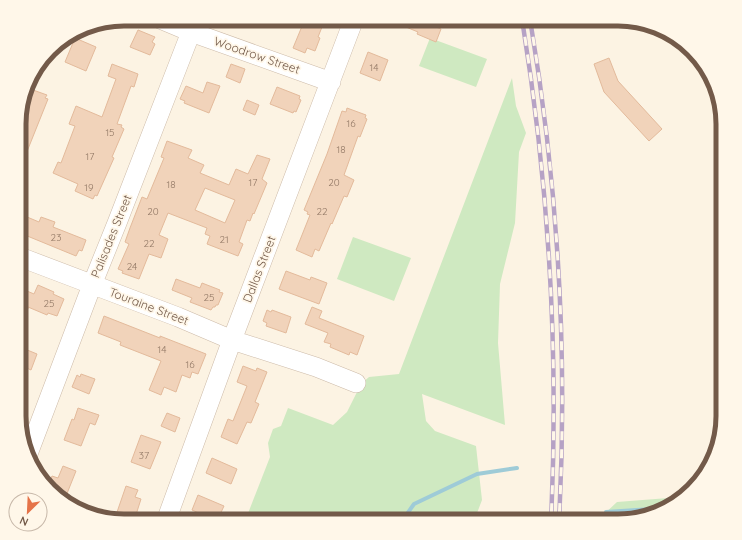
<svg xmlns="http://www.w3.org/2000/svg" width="742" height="540" font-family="Quicksand,sans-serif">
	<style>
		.green { fill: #cfe9c1 }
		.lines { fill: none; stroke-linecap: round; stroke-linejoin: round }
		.stream { stroke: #9ecbd7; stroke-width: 4 }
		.building { fill: #f1d3ba; stroke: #e3ba9b; fill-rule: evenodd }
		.minor-casing { stroke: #cdbba9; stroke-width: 20 }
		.minor { stroke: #fff; stroke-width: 19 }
		.rail-casing { stroke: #b6a2c5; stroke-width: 4.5 }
		.rail { stroke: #fff7e9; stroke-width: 3; stroke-dasharray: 9; stroke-linecap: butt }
		.labels { text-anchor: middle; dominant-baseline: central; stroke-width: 3.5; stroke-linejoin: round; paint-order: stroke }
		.number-label { font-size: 10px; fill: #927865 }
		.street-label { font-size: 12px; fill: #735a49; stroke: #fff7e9 }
		.rim { fill: none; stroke: #735a49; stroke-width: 5 }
	</style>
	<rect width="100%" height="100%" fill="#fcf3e3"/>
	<path class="green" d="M 430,38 L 487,59 L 476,87 L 419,66 Z
		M 512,78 L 516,106 L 526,133 L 519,152 L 515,223 L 500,284 L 498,343 L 505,425 L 422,394 L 426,421 L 435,431 L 476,446 L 482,500 L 474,521 L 245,521 L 270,457 L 268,443 L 273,429 L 281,426 L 288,408 L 333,425 L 347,412 L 361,384 L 369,377 L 399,374 Z
		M 353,237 L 411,258 L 394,301 L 337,279 Z
		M 681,497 L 664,510 L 619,521 L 600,521 L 601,517 L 617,502 Z"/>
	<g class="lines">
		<path class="stream" d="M 606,512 L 667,508
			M 402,521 L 414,504 L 477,474 L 517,468"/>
	</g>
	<path class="building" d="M 305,19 L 317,19 L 324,22 L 318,37 L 320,38 L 315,51 L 307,48 L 305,53 L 293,48 Z
		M 416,19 L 441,29 L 436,42 L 417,34 L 418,32 L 389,20 Z
		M 138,30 L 155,37 L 152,42 L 155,44 L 150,55 L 130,47 Z
		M 75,38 L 96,47 L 86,71 L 65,62 Z
		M 368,52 L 388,60 L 380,81 L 360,73 Z
		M 609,58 L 618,81 L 662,129 L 649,141 L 604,92 L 594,64 Z
		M 112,64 L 138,74 L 134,87 L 131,86 L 117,124 L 122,125 L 121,127 L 124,129 L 112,157 L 114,158 L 97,196 L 95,195 L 93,199 L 75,191 L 78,184 L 53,173 L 58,162 L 61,163 L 75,126 L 69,124 L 76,106 L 102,117 L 116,79 L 108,76 Z
		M 231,64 L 245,69 L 240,83 L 226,77 Z
		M 207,82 L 220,86 L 209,113 L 184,103 L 185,101 L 180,99 L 186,86 L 203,93 Z
		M 277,87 L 300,96 L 299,99 L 301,100 L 296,112 L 294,111 L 293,113 L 270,104 Z
		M 33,90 L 47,95 L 45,98 L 48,99 L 20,169 L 20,110 L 26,91 L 32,94 Z
		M 247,100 L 259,105 L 255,115 L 243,110 Z
		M 347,108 L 366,115 L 365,118 L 367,119 L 360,137 L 358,136 L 344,175 L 354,180 L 347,197 L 344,196 L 332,224 L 331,223 L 319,251 L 315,249 L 312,257 L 296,250 L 310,215 L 307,214 L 308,212 L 304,210 L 327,154 L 342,111 L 346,112 Z
		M 167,141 L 192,150 L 188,158 L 204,165 L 200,173 L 229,185 L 236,169 L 248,174 L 257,155 L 270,159 L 262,179 L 267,183 L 254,214 L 253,213 L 250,221 L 247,220 L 239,242 L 243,244 L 238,256 L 207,244 L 210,236 L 205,234 L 207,228 L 168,213 L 159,235 L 168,239 L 161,258 L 149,254 L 139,279 L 122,273 L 123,271 L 118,269 L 129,244 L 125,242 L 130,228 L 142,197 L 147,199 L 164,158 L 161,157 ZM 205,188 L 235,200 L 225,223 L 195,210 Z
		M 20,214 L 39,222 L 41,217 L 55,222 L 53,227 L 86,240 L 82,251 L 79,250 L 76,256 L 20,233 Z
		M 286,271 L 310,280 L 311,277 L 327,283 L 319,304 L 279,289 Z
		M 176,279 L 200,288 L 202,283 L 220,290 L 219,292 L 223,293 L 218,305 L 216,305 L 215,307 L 213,307 L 211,310 L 190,302 L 192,298 L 172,290 Z
		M 38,285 L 54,292 L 53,294 L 64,299 L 57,316 L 48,313 L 47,315 L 28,307 L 28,309 L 20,306 L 20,288 L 34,294 Z
		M 312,307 L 322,311 L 319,318 L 364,336 L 357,355 L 350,352 L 349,355 L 330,347 L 331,344 L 324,342 L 328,333 L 305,324 Z
		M 267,310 L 271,312 L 272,310 L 291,317 L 286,333 L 266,326 L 267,323 L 263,321 Z
		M 104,316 L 160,338 L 160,336 L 206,354 L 198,374 L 192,372 L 190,378 L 182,375 L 176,392 L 164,387 L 161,395 L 149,390 L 161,361 L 120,345 L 121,342 L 98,333 Z
		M 20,347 L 37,354 L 31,370 L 20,365 Z
		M 243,366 L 256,371 L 257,368 L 267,372 L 255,402 L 259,404 L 251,423 L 247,422 L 237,444 L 221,437 L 228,419 L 233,421 L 247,386 L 237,382 Z
		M 81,374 L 95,379 L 89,394 L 72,387 L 77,375 L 80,377 Z
		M 78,408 L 99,415 L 95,425 L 90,423 L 81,446 L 64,440 L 72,419 L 74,420 Z
		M 167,413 L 180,418 L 175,432 L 161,426 Z
		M 141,435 L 161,442 L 150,469 L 131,462 Z
		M 212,458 L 237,469 L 231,484 L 206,473 Z
		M 63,466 L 76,471 L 64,501 L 60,499 L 48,486 L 52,476 L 58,478 Z
		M 126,486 L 138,490 L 135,497 L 141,499 L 134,521 L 121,521 L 115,518 Z
		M 198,495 L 224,506 L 217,521 L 192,510 Z"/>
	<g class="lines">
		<g class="minor-casing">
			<path id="minor" d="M 160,19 L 191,32 L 331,82
				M 20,257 L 178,317 L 232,340 L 316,367 L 356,383
				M 28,454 L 92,285 L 117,223 L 196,19
				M 166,521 L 232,340 L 354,19"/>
		</g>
		<use href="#minor" class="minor"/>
		<g class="rail-casing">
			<path id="rail" d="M 522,19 C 549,185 559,353 551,521
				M 530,19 C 558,185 568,353 559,521"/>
		</g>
		<use href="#rail" class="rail"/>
	</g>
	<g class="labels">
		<g class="number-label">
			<text x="374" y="67">14</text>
			<text x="351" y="123">16</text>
			<text x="110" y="132">15</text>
			<text x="341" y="149">18</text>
			<text x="90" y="156">17</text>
			<text x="253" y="182">17</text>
			<text x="334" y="182">20</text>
			<text x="171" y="184">18</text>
			<text x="89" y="187">19</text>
			<text x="153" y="211">20</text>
			<text x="322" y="211">22</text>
			<text x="56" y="237">23</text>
			<text x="224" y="239">21</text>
			<text x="149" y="243">22</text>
			<text x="132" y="266">24</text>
			<text x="209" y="297">25</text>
			<text x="49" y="303">25</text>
			<text x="162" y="349">14</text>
			<text x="190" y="364">16</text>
			<text x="144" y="455">37</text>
		</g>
		<g class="street-label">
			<text transform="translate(257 55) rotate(19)">Woodrow Street</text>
			<text transform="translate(111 236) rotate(-68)">Palisades Street</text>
			<text transform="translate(259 269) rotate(-69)">Dallas Street</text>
			<text transform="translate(149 306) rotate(21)">Touraine Street</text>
		</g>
	</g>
	<path d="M0 0H742V540H0ZM124 26H618A98 98 0 0 1 716 124V416A98 98 0 0 1 618 514H124A98 98 0 0 1 26 416V124A98 98 0 0 1 124 26Z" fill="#fff7e9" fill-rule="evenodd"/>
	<path class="rim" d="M124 26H618A98 98 0 0 1 716 124V416A98 98 0 0 1 618 514H124A98 98 0 0 1 26 416V124A98 98 0 0 1 124 26Z"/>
	<g transform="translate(28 512) rotate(204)"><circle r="19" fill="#fff7e9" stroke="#c7b8a9"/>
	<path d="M0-3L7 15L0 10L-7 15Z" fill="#e57348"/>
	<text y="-6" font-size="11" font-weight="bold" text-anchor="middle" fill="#735a49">N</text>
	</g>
</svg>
